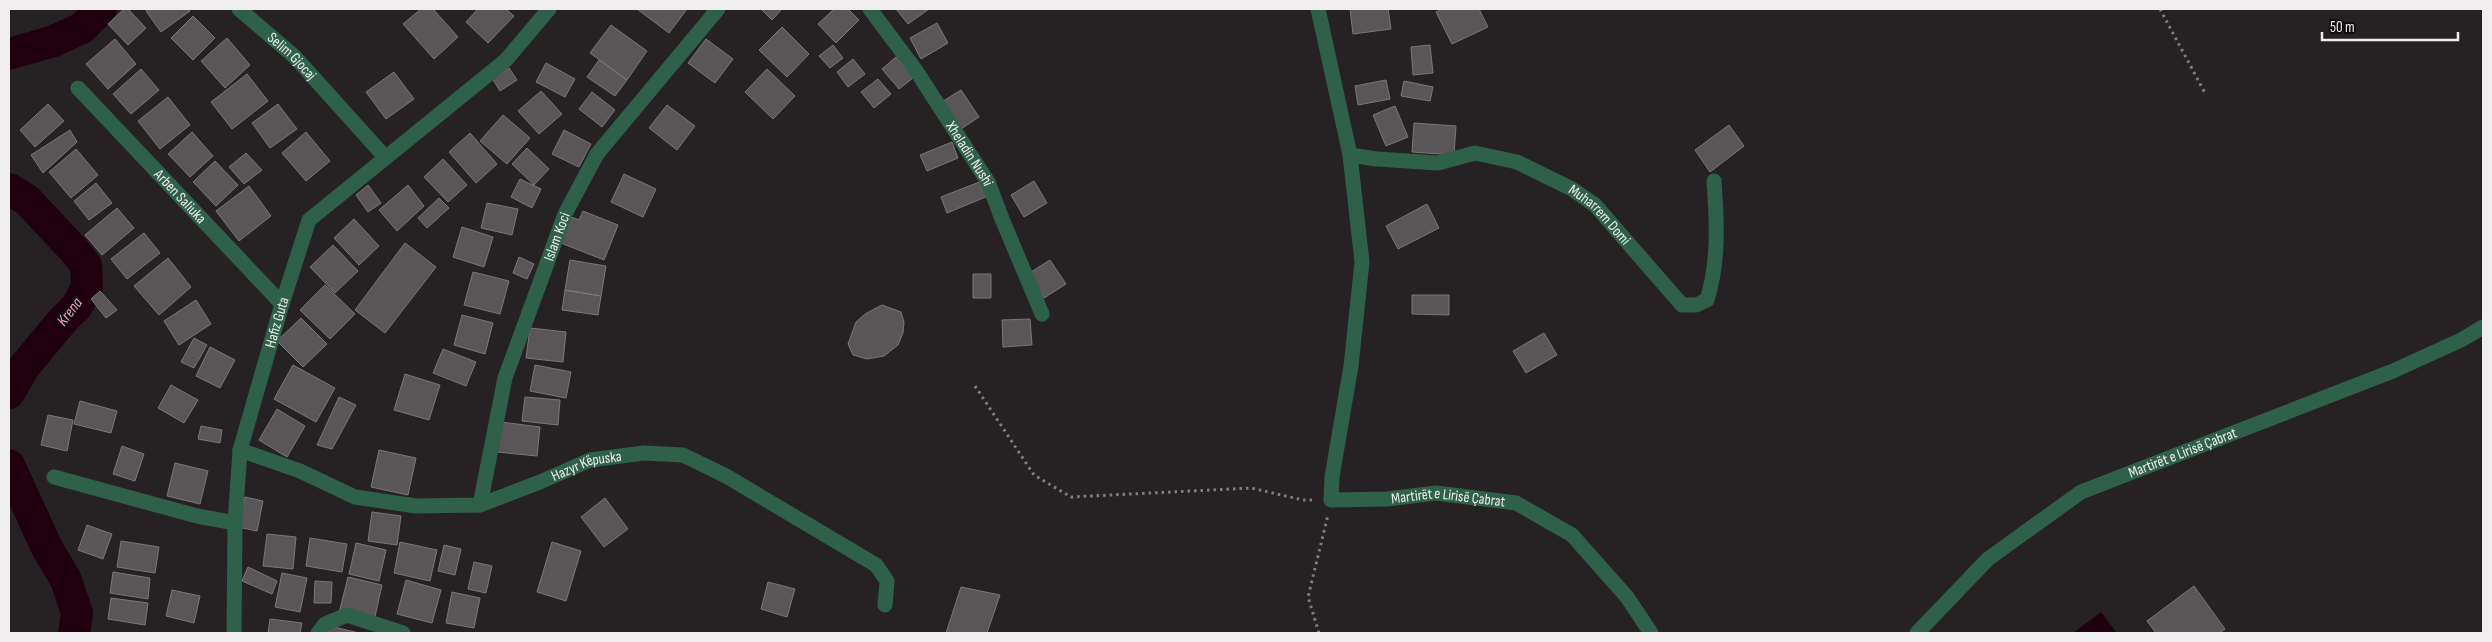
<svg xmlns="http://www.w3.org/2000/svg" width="2492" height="642" font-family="'Sofia Sans Condensed',sans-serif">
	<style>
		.water { fill: #20000e }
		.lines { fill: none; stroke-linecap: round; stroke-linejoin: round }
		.river { stroke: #20000e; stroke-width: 32 }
		.building { fill: #5a5657; stroke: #7c7879 }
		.path { stroke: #827f80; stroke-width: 3; stroke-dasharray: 2.5 4; stroke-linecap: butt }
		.minor { stroke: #2f6049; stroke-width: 15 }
		.labels { text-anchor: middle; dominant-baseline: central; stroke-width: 4.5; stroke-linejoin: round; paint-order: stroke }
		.street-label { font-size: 15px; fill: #efedee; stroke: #0e0c0d }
		.water-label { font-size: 16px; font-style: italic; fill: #fda0c5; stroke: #0e0c0d }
	</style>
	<rect width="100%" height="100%" fill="#262223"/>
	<path class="water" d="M 2101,612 L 2117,633 L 2073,633 Z"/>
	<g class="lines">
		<path class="river" d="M 9,54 L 54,41 L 82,28 L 101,9
			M 9,189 L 27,200 L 73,249 L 86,265 L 87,287 L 77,306 L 62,321 L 24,367 L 9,393
			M 9,465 L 47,548 L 66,580 L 77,613 L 74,633"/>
	</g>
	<path class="building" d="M 124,9 L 128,9 L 146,28 L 128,45 L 108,24 Z
		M 149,9 L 188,9 L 190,11 L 161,32 L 146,11 Z
		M 421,9 L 433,9 L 458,37 L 434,59 L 403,24 Z
		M 478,9 L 506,9 L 514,16 L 488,43 L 466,22 Z
		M 637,9 L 687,9 L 669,33 Z
		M 761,9 L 782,9 L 772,20 Z
		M 834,9 L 848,9 L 859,20 L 836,43 L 818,24 Z
		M 896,9 L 929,9 L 908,24 Z
		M 1350,9 L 1388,9 L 1391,29 L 1353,34 Z
		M 1442,9 L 1479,9 L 1488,27 L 1452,44 L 1436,12 Z
		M 193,16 L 215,38 L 193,60 L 171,38 Z
		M 937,23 L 948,43 L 921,59 L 910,38 Z
		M 611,25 L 647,51 L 627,80 L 590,53 Z
		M 782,27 L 809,54 L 787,77 L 759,50 Z
		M 227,38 L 250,65 L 225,88 L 201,61 Z
		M 115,39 L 136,64 L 108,89 L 86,64 Z
		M 706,39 L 733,59 L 715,83 L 688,63 Z
		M 833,45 L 843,58 L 830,68 L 819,56 Z
		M 1430,45 L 1433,73 L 1413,75 L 1411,47 Z
		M 896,57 L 913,78 L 899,89 L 882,69 Z
		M 853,59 L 865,74 L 848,87 L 837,72 Z
		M 599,60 L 627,80 L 615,96 L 587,77 Z
		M 546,63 L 575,79 L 565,97 L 536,82 Z
		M 509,68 L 517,80 L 500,91 L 492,78 Z
		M 141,69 L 159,90 L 131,114 L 113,94 Z
		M 767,69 L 795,96 L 773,119 L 745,92 Z
		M 394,72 L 414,99 L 386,119 L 366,92 Z
		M 247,74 L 268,101 L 232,129 L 211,102 Z
		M 878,79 L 891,94 L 874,108 L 861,92 Z
		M 1386,80 L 1390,99 L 1358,105 L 1355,86 Z
		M 1404,81 L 1433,87 L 1430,101 L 1401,96 Z
		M 961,90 L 979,117 L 958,131 L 940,103 Z
		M 541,91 L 562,114 L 539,134 L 518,111 Z
		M 592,92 L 615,110 L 602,127 L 579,109 Z
		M 168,97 L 190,125 L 160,149 L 138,121 Z
		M 48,104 L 64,121 L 35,147 L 20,130 Z
		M 278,104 L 297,129 L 270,148 L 252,123 Z
		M 667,105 L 695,126 L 677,150 L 649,128 Z
		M 1395,106 L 1408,137 L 1386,146 L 1373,115 Z
		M 503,115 L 530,138 L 507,164 L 480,141 Z
		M 1414,123 L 1456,126 L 1454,155 L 1412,152 Z
		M 1729,125 L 1744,146 L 1710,172 L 1695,150 Z
		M 70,130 L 77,142 L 43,173 L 31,155 Z
		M 564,130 L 591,144 L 579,167 L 552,154 Z
		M 192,132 L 213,156 L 190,177 L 168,154 Z
		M 306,132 L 330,161 L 306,181 L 282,153 Z
		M 470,133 L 497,164 L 476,183 L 449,152 Z
		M 952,142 L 958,158 L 927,171 L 920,155 Z
		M 527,148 L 549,169 L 534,185 L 512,164 Z
		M 76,149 L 98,175 L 71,198 L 49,172 Z
		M 246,153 L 262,170 L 244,184 L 229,167 Z
		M 443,159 L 467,185 L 448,202 L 424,177 Z
		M 215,161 L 238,185 L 216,206 L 193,182 Z
		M 624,174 L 656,189 L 643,217 L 611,202 Z
		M 520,179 L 541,189 L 532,208 L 511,197 Z
		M 982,181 L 988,196 L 947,213 L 941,197 Z
		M 1034,181 L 1047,203 L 1024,217 L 1011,195 Z
		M 96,183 L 112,203 L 89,220 L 74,201 Z
		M 368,185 L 381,203 L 368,212 L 356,195 Z
		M 408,185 L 424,206 L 397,231 L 379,210 Z
		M 249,186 L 271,216 L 239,241 L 216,211 Z
		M 439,198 L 449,208 L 427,228 L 418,218 Z
		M 487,203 L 518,209 L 512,235 L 481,228 Z
		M 1427,204 L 1439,228 L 1398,249 L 1386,226 Z
		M 117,208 L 134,228 L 102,255 L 85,235 Z
		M 583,211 L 618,225 L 604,260 L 561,243 L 571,217 L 579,220 Z
		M 354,219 L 379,246 L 359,265 L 334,238 Z
		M 462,227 L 493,237 L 484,267 L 453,257 Z
		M 144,233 L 160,253 L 127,279 L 111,259 Z
		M 405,243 L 436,267 L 385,333 L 355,310 Z
		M 333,245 L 358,271 L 335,293 L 310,267 Z
		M 519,257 L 534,264 L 527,279 L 513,273 Z
		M 168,258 L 191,287 L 159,315 L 134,286 Z
		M 570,260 L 606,266 L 601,296 L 565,290 Z
		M 1050,260 L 1066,284 L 1044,298 L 1028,274 Z
		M 473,272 L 509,281 L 500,314 L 464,305 Z
		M 973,274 L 991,274 L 991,298 L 973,298 Z
		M 325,285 L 355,314 L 330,339 L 300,310 Z
		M 565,290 L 601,296 L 598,315 L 562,310 Z
		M 100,291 L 117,310 L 106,318 L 91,299 Z
		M 1412,295 L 1449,295 L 1449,315 L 1412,314 Z
		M 196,300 L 211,324 L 179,345 L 164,321 Z
		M 882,305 L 901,312 L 904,322 L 903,333 L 898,345 L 884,356 L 867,359 L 853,355 L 848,344 L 856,322 L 865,314 Z
		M 462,315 L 493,323 L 485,354 L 454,345 Z
		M 301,318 L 327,344 L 303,367 L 277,341 Z
		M 1030,319 L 1032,345 L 1003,347 L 1002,320 Z
		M 530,328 L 566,332 L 563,362 L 526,358 Z
		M 1544,333 L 1557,355 L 1526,373 L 1513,351 Z
		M 194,338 L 207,345 L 194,368 L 181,362 Z
		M 210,347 L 235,360 L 220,388 L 196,376 Z
		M 443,349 L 476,362 L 466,386 L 433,373 Z
		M 293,365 L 335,388 L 316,422 L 274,399 Z
		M 535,365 L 571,372 L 566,398 L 530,391 Z
		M 405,374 L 440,385 L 429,420 L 394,410 Z
		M 171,385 L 198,400 L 184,423 L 158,408 Z
		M 339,397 L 356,405 L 332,449 L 317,445 Z
		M 525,397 L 560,400 L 558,425 L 522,421 Z
		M 80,401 L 117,411 L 111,433 L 74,424 Z
		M 277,409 L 305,426 L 287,457 L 259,440 Z
		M 48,415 L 73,420 L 67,451 L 41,445 Z
		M 501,422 L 540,427 L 537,456 L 497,452 Z
		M 201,426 L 222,430 L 220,443 L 198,439 Z
		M 122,446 L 144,454 L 135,481 L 113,474 Z
		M 379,450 L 416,458 L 408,495 L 371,487 Z
		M 175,463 L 208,471 L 200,504 L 167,496 Z
		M 245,497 L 263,501 L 257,531 L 238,527 Z
		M 605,498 L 628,529 L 604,547 L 581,517 Z
		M 372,512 L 401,516 L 397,545 L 368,541 Z
		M 87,525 L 112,534 L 103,559 L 78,550 Z
		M 267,534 L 296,537 L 293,569 L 263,566 Z
		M 310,538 L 347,544 L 342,572 L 306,566 Z
		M 121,541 L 159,547 L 155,573 L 117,567 Z
		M 400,542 L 437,550 L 430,581 L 394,573 Z
		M 552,542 L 581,551 L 566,601 L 537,592 Z
		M 356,543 L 386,550 L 379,581 L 349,574 Z
		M 444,545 L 461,549 L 455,575 L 438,571 Z
		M 474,562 L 492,566 L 486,593 L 468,589 Z
		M 248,567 L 277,581 L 272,594 L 242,581 Z
		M 113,572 L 150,578 L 148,599 L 110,593 Z
		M 282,573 L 307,578 L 300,612 L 275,607 Z
		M 348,577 L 382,585 L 374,621 L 339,613 Z
		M 406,580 L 441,590 L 432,623 L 397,614 Z
		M 315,581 L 332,582 L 331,603 L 314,603 Z
		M 768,582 L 795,589 L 787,617 L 761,609 Z
		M 2194,586 L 2225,629 L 2219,633 L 2156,633 L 2147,621 Z
		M 961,587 L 1000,595 L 987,633 L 946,633 Z
		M 172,590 L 200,596 L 194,623 L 166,616 Z
		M 452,592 L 480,598 L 474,628 L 446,623 Z
		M 111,598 L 148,603 L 145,625 L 108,619 Z
		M 270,619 L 302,623 L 300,633 L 268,633 Z
		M 330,626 L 359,633 L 328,633 Z"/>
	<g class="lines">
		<path class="path" d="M 2160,9 L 2205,93
			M 975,386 L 1034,475 L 1071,497 L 1251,488 L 1303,500 L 1316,500
			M 1319,633 L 1308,597 L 1328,515"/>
		<g class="minor">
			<path id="s1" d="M 239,9 L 295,57 L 385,157"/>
			<path id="s2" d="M 870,9 L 917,72 L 988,182 L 1002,219 L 1042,314"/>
			<path id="s3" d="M 1318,9 L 1350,155 L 1362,262 L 1351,366 L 1332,477 L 1331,500 L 1387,499 L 1436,493 L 1516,503 L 1572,535 L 1627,597 L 1651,633"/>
			<path id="s4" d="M 78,88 L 282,304"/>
			<path id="s5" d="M 1350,155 L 1377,159 L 1438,163 L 1475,153 L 1517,162 L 1572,189 L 1595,205 L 1682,305 L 1696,305 L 1707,300 C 1719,261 1717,222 1714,181"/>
			<path id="s6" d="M 240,450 L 300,471 L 355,497 L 416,506 L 480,505 L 540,482 L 590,460 L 644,453 L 683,455 L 726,476 L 876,565 L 887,581 L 885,605"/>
			<path d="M 54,477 L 197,516 L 235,523"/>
			<path id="s7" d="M 480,505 L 505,378 L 565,214 L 597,154 L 718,9"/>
			<path id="s8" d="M 234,633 L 235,523 L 240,450 L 282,304 L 309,220 L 506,60 L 549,9"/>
			<path d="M 318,633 L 325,624 L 347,615 L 403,633"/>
			<path id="s9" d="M 1917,633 L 1988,559 L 2081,492 L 2393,371 L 2461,340 L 2483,327"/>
		</g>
	</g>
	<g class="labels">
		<g class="street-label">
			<text stroke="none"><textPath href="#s1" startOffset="71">Selim Gjocaj</textPath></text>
			<text stroke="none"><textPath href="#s2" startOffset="176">Xheladin Nushi</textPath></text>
			<text stroke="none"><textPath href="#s4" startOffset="149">Arben Saliuka</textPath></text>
			<text stroke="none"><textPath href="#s5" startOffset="269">Muharrem Domi</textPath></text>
			<text stroke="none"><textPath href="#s7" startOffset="280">Islam Koci</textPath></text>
			<text stroke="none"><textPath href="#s8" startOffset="316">Hafiz Guta</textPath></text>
			<text stroke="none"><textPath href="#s9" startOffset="326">Martirët e Lirisë Çabrat</textPath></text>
			<text stroke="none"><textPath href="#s6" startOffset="364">Hazyr Këpuska</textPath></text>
			<text stroke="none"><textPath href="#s3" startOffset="615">Martirët e Lirisë Çabrat</textPath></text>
		</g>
		<g class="water-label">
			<text transform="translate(70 312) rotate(-53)">Krena</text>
		</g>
	</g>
	<rect width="2492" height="642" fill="none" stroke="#efedee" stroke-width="20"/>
	<path d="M2322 32v8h136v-8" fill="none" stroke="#efedee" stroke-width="2.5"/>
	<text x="2330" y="32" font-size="15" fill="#efedee" stroke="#0e0c0d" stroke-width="4" paint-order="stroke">50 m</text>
</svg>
